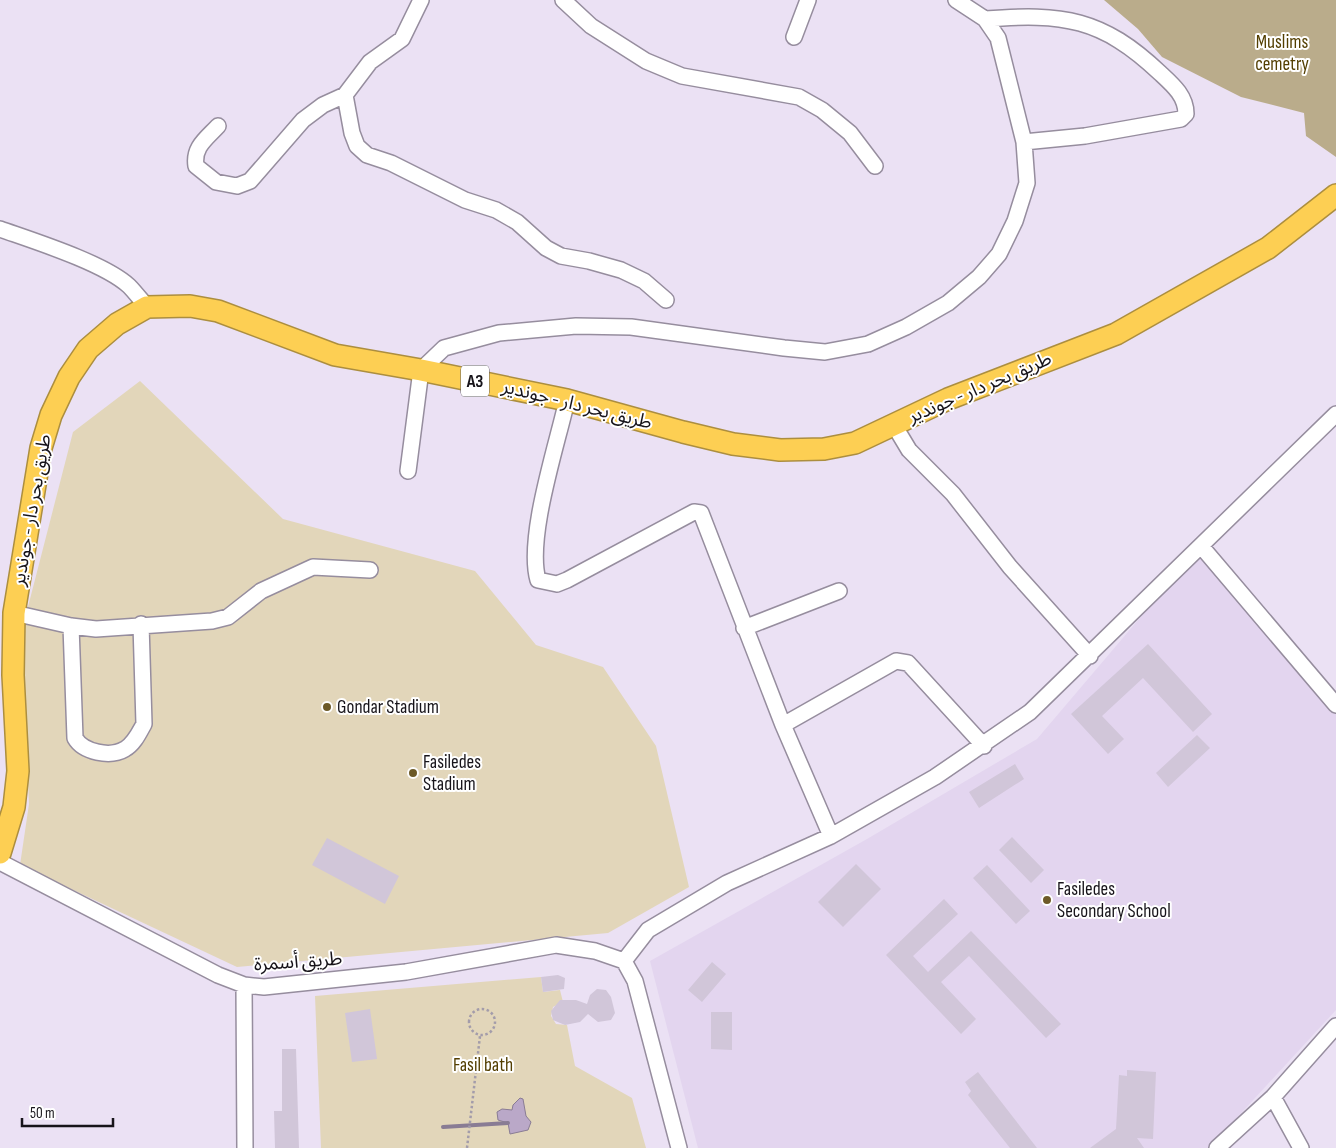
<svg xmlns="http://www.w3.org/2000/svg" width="1336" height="1148" font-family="'Sofia Sans Condensed','Noto Sans Arabic',sans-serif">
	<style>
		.built { fill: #e3d5ef }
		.green { fill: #e2d6ba }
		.forest { fill: #baac8b }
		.water { fill: #baa8c8; stroke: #897c94 }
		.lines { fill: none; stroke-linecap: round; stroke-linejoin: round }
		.stream { stroke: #897c94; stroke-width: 4 }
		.building { fill: #d1c6d9 }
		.minor-casing { stroke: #968d9e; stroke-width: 18 }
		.highway-casing { stroke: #ac8e3f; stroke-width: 24 }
		.path { stroke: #a39caa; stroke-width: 2.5; stroke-dasharray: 2.5 2.5; stroke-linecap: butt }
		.minor { stroke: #fff; stroke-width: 15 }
		.highway { stroke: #fdcf53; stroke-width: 21 }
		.poi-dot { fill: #6d5a28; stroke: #fff; stroke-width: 2 }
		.labels { text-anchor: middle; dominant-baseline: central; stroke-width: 4; stroke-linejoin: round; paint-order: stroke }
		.shield { fill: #fff; stroke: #5d5a5f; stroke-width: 1 }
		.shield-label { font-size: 18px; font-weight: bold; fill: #17141a }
		.park-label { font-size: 19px; fill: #533e00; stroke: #fff }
		.street-label { font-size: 19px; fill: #17141a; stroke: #fff }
		.poi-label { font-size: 19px; fill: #17141a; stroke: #fff; text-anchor: start }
	</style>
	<rect width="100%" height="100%" fill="#ebe1f4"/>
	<path class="built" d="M 1201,546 L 1336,714 L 1336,1010 L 1209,1148 L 698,1148 L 650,961 L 867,839 L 1037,739 Z"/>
	<path class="green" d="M 140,381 L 283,519 L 475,571 L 536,645 L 603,667 L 656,746 L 689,887 L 608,933 L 237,967 L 20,865 L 29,804 L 21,634 L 73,432 Z
		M 541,977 L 543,992 L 560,990 L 563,1002 L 553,1007 L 551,1016 L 556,1024 L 567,1025 L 575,1066 L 632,1098 L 646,1148 L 321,1148 L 315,996 Z"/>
	<path class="forest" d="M 1104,0 L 1336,0 L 1336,157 L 1306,136 L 1304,113 L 1241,97 L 1162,57 L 1138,29 Z"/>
	<path class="water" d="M 520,1098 L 523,1099 L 526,1116 L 531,1122 L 528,1130 L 510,1134 L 508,1123 L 498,1120 L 497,1112 L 502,1109 L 512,1110 L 513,1105 Z"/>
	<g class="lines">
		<path class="stream" d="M 443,1127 L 508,1123"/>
	</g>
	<path class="building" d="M 1148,644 L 1212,714 L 1193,732 L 1143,678 L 1102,716 L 1124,739 L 1108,754 L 1071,714 Z
		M 1197,735 L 1210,748 L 1168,787 L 1156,773 Z
		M 1015,764 L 1024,779 L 979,808 L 969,792 Z
		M 1012,837 L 1044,870 L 1031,883 L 999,850 Z
		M 327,838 L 399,876 L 385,904 L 312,865 Z
		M 856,864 L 881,889 L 843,927 L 818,902 Z
		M 987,865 L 1030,911 L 1016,924 L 973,878 Z
		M 944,899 L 958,914 L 913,956 L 928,972 L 971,931 L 1061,1024 L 1046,1038 L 969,956 L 941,982 L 976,1019 L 961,1034 L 886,955 Z
		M 712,962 L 726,974 L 702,1002 L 688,990 Z
		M 558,975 L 565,978 L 564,989 L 543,992 L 541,977 Z
		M 597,989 L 606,990 L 611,997 L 615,1013 L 611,1020 L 598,1022 L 588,1014 L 580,1022 L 565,1025 L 553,1020 L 551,1011 L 560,1000 L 576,1000 L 587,1004 L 590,995 Z
		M 370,1009 L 377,1059 L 352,1062 L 345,1013 Z
		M 711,1012 L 732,1012 L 732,1050 L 711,1049 Z
		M 282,1049 L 296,1049 L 299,1148 L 275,1148 L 274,1111 L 282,1111 Z
		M 1127,1070 L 1156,1072 L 1153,1139 L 1137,1138 L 1144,1148 L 1090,1148 L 1116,1129 L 1119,1075 L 1127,1076 Z
		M 978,1072 L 1037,1148 L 1010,1148 L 968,1095 L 971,1091 L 965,1082 Z"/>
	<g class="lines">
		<g class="minor-casing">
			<path id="minor" d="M 563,0 L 591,26 L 646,61 L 682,76 L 799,97 L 822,110 L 850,133 L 875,166
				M 985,19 C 1063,13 1102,18 1160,73 C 1173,85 1186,96 1186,114 L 1181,119 L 1085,136 L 1024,142
				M 794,37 L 808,0
				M 345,95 L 352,133 L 357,146 L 367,155 L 391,163 L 465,200 L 496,210 L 517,222 L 546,248 L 561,256 L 589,261 L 621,270 L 644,281 L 666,300
				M 218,126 C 206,139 193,147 196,166 L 216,182 L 237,186 L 250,181 L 303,120 L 323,105 L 345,95 L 370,62 L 402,39 L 421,0
				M 0,229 C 34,241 104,263 129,286 C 135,292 141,300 147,307
				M 567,400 C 557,445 526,538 538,580 L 557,584 L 567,580 L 694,512 L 701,513 L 783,725 L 831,836
				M 894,425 L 909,450 L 953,494 L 1010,567 L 1090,656
				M 408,471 L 421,370 L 444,348 L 499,333 L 576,326 L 631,327 L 784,348 L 825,352 L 868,344 L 906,327 L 948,303 L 979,277 L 999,254 L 1015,221 L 1027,183 L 1024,142 L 998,38 L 985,19 L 956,0
				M 1201,546 L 1336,705
				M 14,613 L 71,626 L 96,629 L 212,621 L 228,617 L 261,591 L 313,567 L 370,570
				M 71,626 L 75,738 C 83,752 110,758 125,749 C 134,744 139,733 144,724 L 141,624
				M 744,628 L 839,591
				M 783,725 L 896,661 L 908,663 L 984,746
				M 0,862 L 218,975 L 244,985 L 264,987 L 406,972 L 556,945 L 595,951 L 624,961
				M 624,961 L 648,930 L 727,883 L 831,836 L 935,777 L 1030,712 L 1336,414
				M 624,961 L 635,981 L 679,1148
				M 244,985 L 245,1148
				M 1273,1097 L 1301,1148
				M 1217,1148 L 1273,1097 L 1336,1026"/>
		</g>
		<g class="highway-casing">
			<path id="highway" d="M 0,853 L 14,807 L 18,771 L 13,675 L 14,613 L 41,448 L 51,415 L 69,377 L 88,349 L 117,324 L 147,307 L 190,306 L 218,311 L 335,355 L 421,370 L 567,400 L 683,432 L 733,444 L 780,450 L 824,449 L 855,443 L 948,399 L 1116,334 L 1268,248 L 1336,195"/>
		</g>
		<path class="path" d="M469 1022a13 13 0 1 1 26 0a13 13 0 1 1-26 0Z
			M 467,1148 L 480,1036"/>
		<use href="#minor" class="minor"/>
		<use href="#highway" class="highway"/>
	</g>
	<g class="poi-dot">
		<circle cx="327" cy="707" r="5"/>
		<circle cx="413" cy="773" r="5"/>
		<circle cx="1047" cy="900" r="5"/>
	</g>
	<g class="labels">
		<rect class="shield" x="461" y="365.5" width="28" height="31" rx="4"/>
		<g class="shield-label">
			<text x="475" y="381">A3</text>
		</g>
		<g class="park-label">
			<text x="1282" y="42">Muslims<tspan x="1282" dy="22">cemetry</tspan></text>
			<text x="483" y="1065">Fasil bath</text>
		</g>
		<g class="street-label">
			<text transform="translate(980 388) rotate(-23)">طريق بحر دار - جوندير</text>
			<text transform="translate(577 405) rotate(14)">طريق بحر دار - جوندير</text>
			<text transform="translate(32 510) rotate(-80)">طريق بحر دار - جوندير</text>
			<text transform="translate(298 962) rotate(-4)">طريق أسمرة</text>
		</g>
		<g class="poi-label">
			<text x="337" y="707">Gondar Stadium</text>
			<text x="423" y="762">Fasiledes<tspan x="423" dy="22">Stadium</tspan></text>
			<text x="1057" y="889">Fasiledes<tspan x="1057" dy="22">Secondary School</tspan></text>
		</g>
	</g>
	<path d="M22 1118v8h91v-8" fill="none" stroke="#17141a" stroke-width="2.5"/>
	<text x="30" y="1118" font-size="15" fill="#17141a" stroke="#ffffff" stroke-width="4" paint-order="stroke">50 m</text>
</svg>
